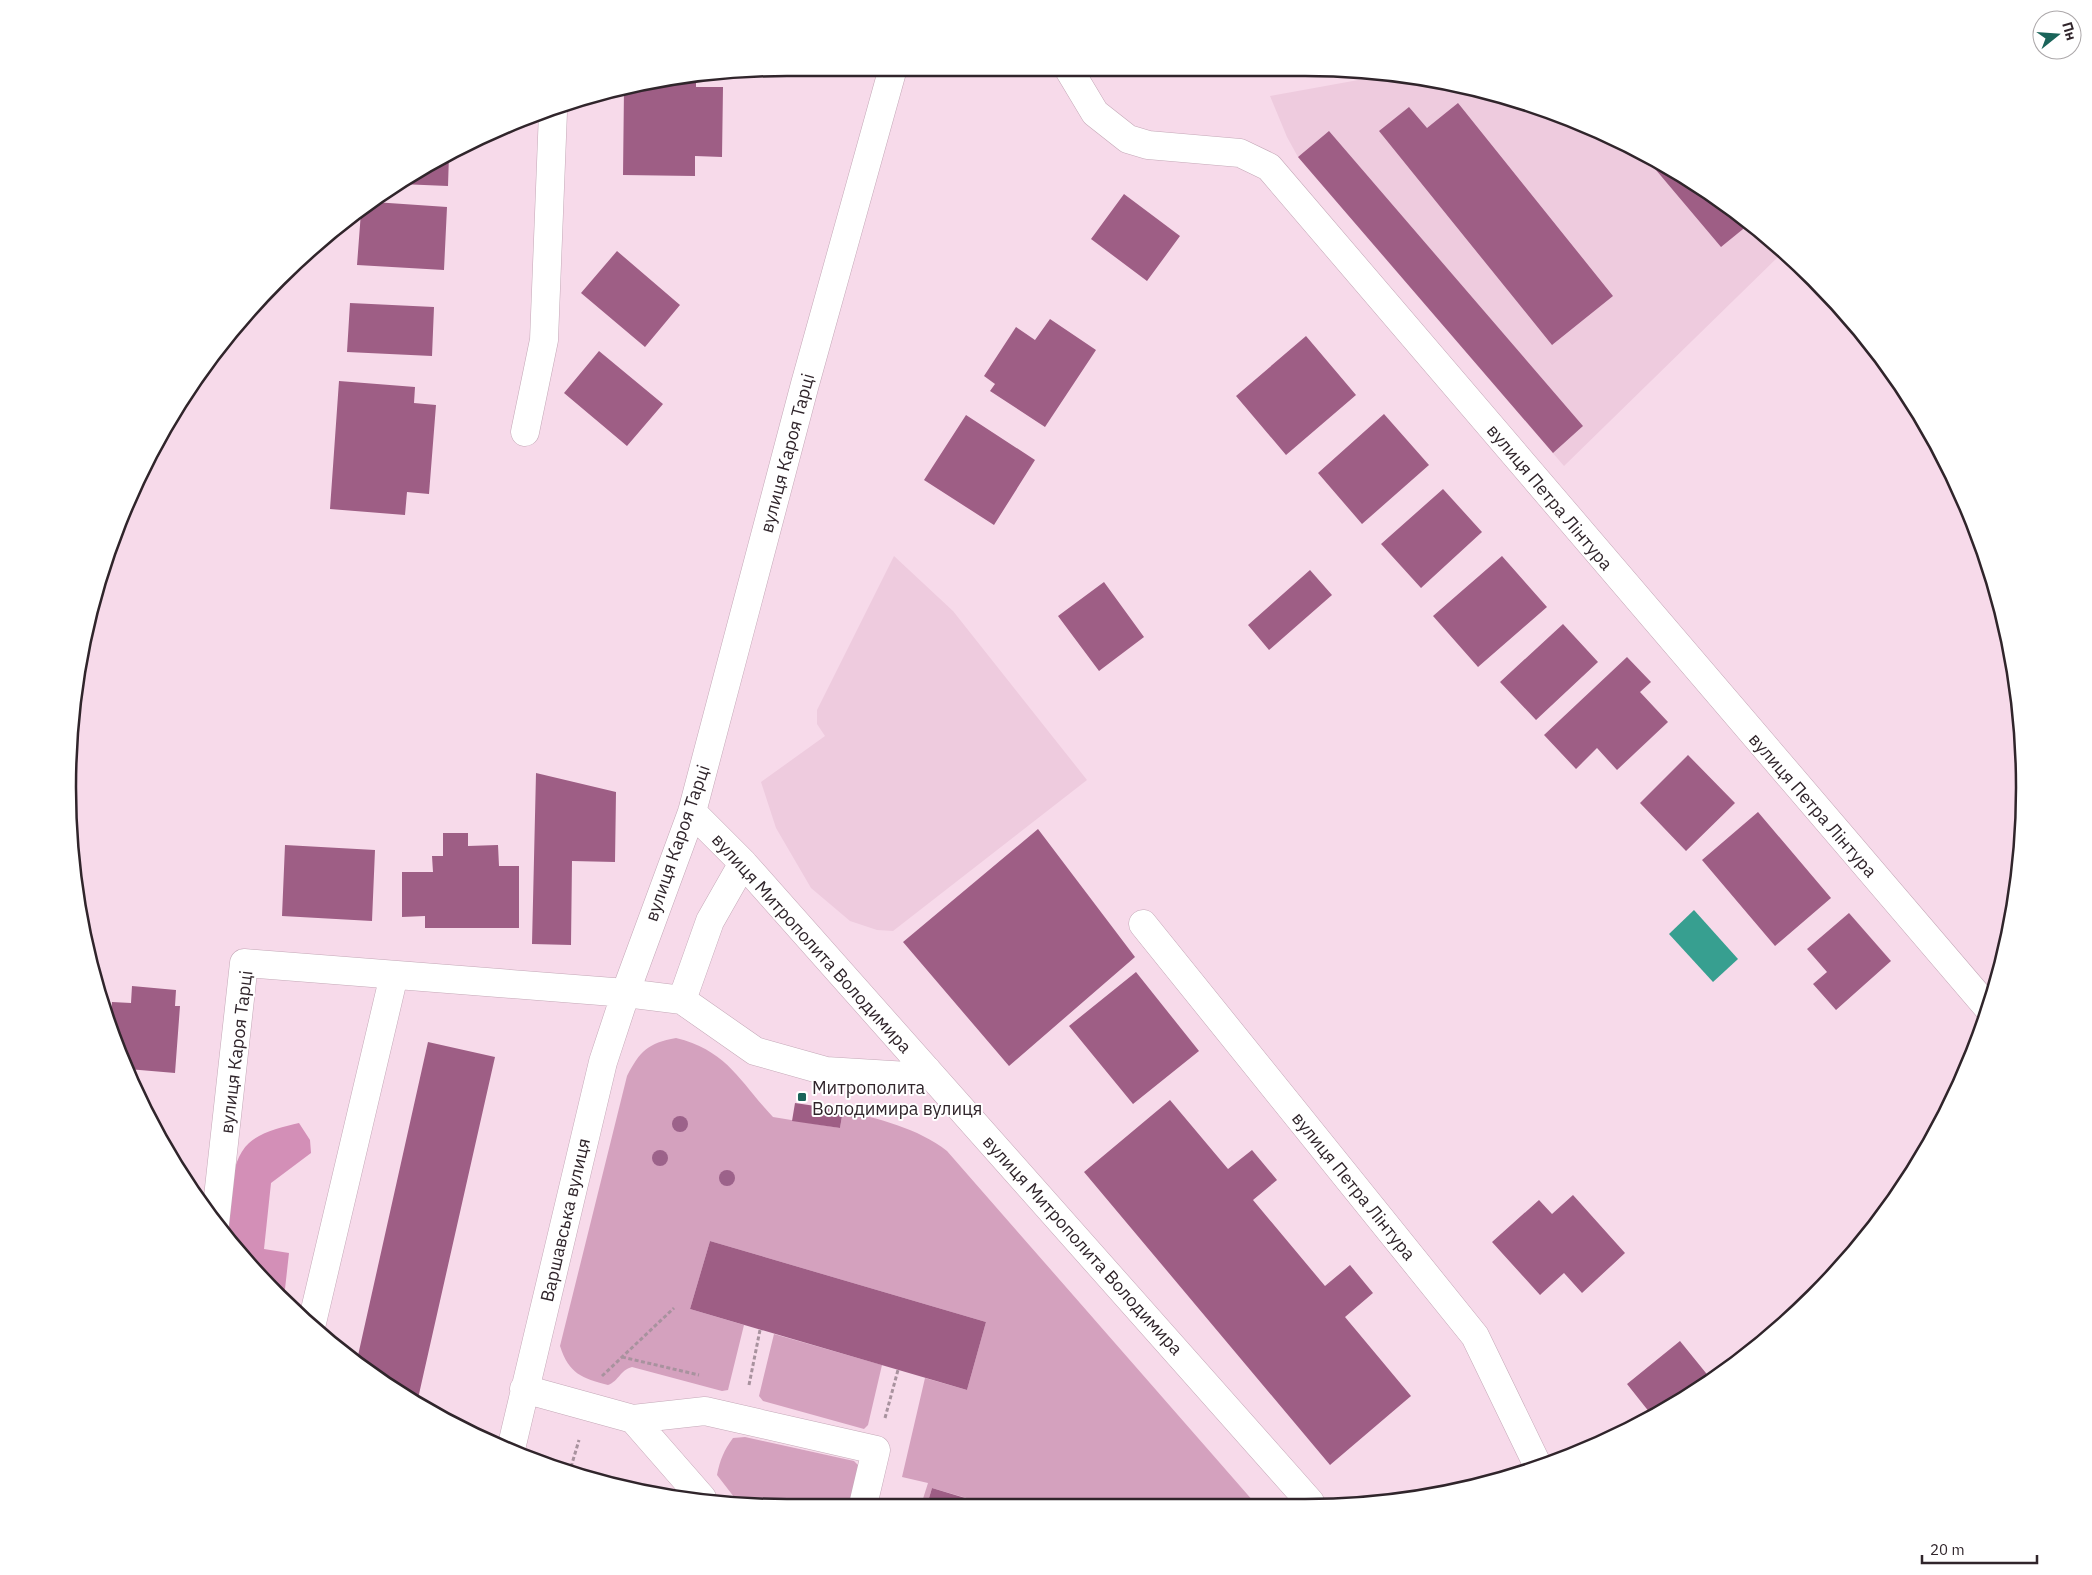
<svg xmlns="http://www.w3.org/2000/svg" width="2092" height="1575" font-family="'IBM Plex Sans',sans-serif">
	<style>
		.built { fill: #eecbde }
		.green { fill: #d4a1be }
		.forest { fill: #d38fb7 }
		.water { fill: #379f90 }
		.building { fill: #9e5e85 }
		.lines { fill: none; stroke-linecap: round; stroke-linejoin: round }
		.minor-casing { stroke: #c4a8b7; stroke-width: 29 }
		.path { stroke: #a8929e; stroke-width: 3; stroke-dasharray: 4 2.5; stroke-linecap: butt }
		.minor { stroke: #fff; stroke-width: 28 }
		.tree { fill: #9c628a }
		.poi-dot { fill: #1a645a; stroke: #fff; stroke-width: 2 }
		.labels { text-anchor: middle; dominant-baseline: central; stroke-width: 4; stroke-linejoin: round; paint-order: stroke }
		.street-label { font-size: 18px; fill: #30252b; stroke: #fff }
		.poi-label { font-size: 18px; fill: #30252b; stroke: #fff; text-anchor: start }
		.rim { fill: none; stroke: #30252b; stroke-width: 2.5 }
	</style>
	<rect width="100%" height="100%" fill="#f7daea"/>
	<path class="built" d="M 1386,75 L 1491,92 L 1580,122 L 1705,189 L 1782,253 L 1564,466 L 1298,157 L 1287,137 L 1270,96 Z
		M 894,556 L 953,611 L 1087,780 L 893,931 L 877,930 L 850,921 L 811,888 L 776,828 L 761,782 L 825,736 L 817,724 L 817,710 Z"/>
	<path class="green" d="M 676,1038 C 728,1051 739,1081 773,1117 L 840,1128 L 843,1110 C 878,1119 918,1128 947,1151 L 1254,1502 L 987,1504 L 932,1488 L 927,1505 L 921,1505 L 928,1483 L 902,1477 L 925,1378 L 967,1390 L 986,1322 L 710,1241 L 690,1309 L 744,1325 L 728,1390 L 722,1391 L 632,1367 C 620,1370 619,1381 608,1385 C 582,1378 569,1374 560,1346 L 627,1076 C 640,1051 648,1043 676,1038 Z
		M 774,1334 L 882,1365 L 868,1425 L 864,1429 L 763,1401 L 759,1396 Z
		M 745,1437 L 854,1461 L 859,1466 L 854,1505 L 741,1506 L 717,1475 C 720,1460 724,1450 733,1438 Z"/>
	<path class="forest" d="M 299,1123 L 310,1140 L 311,1153 L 271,1183 L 264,1249 L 289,1253 L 284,1298 L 228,1238 C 231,1209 227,1163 249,1143 C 262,1131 283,1127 299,1123 Z"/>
	<path class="water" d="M 1694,910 L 1738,959 L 1713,982 L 1669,934 Z"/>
	<path class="building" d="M 696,80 L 696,87 L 723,87 L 722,157 L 695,156 L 695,176 L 623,175 L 624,89 Z
		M 1458,103 L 1613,296 L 1552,345 L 1379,131 L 1409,107 L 1427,128 Z
		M 1329,131 L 1583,426 L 1553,453 L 1298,157 Z
		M 449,155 L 448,186 L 400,184 L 427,164 Z
		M 1645,157 L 1705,189 L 1748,225 L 1721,247 Z
		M 1124,194 L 1180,236 L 1147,281 L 1091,239 Z
		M 374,202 L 447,207 L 444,270 L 357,265 L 361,212 Z
		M 617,251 L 680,305 L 645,347 L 581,293 Z
		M 350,303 L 434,307 L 432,356 L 347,352 Z
		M 1050,319 L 1096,350 L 1045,427 L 990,391 L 995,384 L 984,376 L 1016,327 L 1035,340 Z
		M 1306,336 L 1356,395 L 1286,455 L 1236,396 Z
		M 599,351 L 663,404 L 627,446 L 564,393 Z
		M 339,381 L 415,387 L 414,403 L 436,405 L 429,494 L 407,492 L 405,515 L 330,509 Z
		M 1384,414 L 1429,465 L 1362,524 L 1318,473 Z
		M 966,415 L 1035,460 L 994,525 L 924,480 Z
		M 1443,489 L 1482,532 L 1421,588 L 1381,544 Z
		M 1502,556 L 1547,607 L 1478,667 L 1433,616 Z
		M 1310,570 L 1332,595 L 1269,650 L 1248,625 Z
		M 1104,582 L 1144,637 L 1099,671 L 1058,616 Z
		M 1563,624 L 1598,662 L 1536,720 L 1500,682 Z
		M 1627,657 L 1651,682 L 1640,692 L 1668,722 L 1617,770 L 1597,748 L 1576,769 L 1544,735 Z
		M 1688,755 L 1735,803 L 1686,851 L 1640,803 Z
		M 536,773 L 616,792 L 615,862 L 572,861 L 571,945 L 532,944 Z
		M 1758,812 L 1831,898 L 1775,946 L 1702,860 Z
		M 1038,829 L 1135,957 L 1009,1066 L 903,942 Z
		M 443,833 L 468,833 L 468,846 L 498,845 L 499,866 L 519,866 L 519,928 L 425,928 L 425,916 L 402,917 L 402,872 L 433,872 L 432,856 L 443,856 Z
		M 285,845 L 375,850 L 372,921 L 282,916 Z
		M 1849,913 L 1891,961 L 1836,1010 L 1813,984 L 1827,972 L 1807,949 Z
		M 1136,972 L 1199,1051 L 1133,1104 L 1069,1026 Z
		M 132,986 L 176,990 L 175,1006 L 180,1006 L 175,1073 L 128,1069 L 110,1028 L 112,1002 L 131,1003 Z
		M 428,1042 L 495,1057 L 417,1403 L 357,1360 Z
		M 1170,1100 L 1228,1169 L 1252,1150 L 1277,1180 L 1253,1200 L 1325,1286 L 1350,1265 L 1373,1293 L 1345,1317 L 1411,1396 L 1330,1465 L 1084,1172 Z
		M 795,1103 L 843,1110 L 840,1128 L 792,1121 Z
		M 1573,1195 L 1625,1253 L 1582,1293 L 1564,1273 L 1540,1295 L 1492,1242 L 1539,1200 L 1552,1214 Z
		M 710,1241 L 986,1322 L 967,1390 L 690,1309 Z
		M 1680,1341 L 1710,1378 L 1650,1413 L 1627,1384 Z
		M 932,1488 L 985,1504 L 927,1505 Z"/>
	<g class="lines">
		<g class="minor-casing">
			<path id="minor" d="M 1068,68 L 1095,113 L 1128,139 L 1148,145 L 1240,153 L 1269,167 L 1989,1009
				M 525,432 L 544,340 L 553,112
				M 692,812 L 743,863 L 1310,1502
				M 743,863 L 710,921 L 682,1000 L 755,1051 L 826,1071 L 908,1076 L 927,1070
				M 1143,924 L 1475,1336 L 1537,1464
				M 215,1224 L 244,963 L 626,993 L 682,1000
				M 311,1327 L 394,975
				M 524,1389 L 633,1419 L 702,1498
				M 633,1419 L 705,1411 L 876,1450 L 863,1505
				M 511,1449 L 603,1062 L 629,983 L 692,812 L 805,384 L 893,68"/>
		</g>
		<path class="path" d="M 622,1357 L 699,1375
			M 602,1376 L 674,1308
			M 749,1385 L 760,1330
			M 885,1418 L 898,1370
			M 571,1467 L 579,1440"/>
		<use href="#minor" class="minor"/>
	</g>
	<g class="tree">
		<circle cx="680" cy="1124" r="8"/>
		<circle cx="660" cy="1158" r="8"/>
		<circle cx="727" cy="1178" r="8"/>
	</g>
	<rect class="poi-dot" x="797" y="1092" width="10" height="10" rx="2.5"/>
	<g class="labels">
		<g class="street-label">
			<text transform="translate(787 453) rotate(-75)">вулиця Кароя Тарці</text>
			<text transform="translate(1550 497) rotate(50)">вулиця Петра Лінтура</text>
			<text transform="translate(1813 805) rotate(49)">вулиця Петра Лінтура</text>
			<text transform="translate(677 843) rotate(-71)">вулиця Кароя Тарці</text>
			<text transform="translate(812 943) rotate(48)">вулиця Митрополита Володимира</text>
			<text transform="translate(236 1052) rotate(-83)">вулиця Кароя Тарці</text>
			<text transform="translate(1354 1186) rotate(51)">вулиця Петра Лінтура</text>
			<text transform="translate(565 1220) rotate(-77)">Варшавська вулиця</text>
			<text transform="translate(1083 1245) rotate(48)">вулиця Митрополита Володимира</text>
		</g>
		<g class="poi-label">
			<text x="812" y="1087">Митрополита<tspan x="812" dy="21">Володимира вулиця</tspan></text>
		</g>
	</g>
	<path d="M0 0H2092V1575H0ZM787 76H1305A711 711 0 0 1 2016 787V788A711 711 0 0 1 1305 1499H787A711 711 0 0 1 76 788V787A711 711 0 0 1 787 76Z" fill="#fff" fill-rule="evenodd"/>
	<path class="rim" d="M787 76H1305A711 711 0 0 1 2016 787V788A711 711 0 0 1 1305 1499H787A711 711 0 0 1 76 788V787A711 711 0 0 1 787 76Z"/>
	<g transform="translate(2057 35) rotate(73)"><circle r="24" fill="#ffffff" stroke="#aca8aa"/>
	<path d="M0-4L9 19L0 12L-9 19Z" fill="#1a645a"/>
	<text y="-8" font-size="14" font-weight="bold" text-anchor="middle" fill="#30252b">Пн</text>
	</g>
	<path d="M1922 1555v8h115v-8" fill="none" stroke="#30252b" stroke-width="2.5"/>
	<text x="1930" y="1555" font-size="15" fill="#30252b" stroke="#ffffff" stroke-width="4" paint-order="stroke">20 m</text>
</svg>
